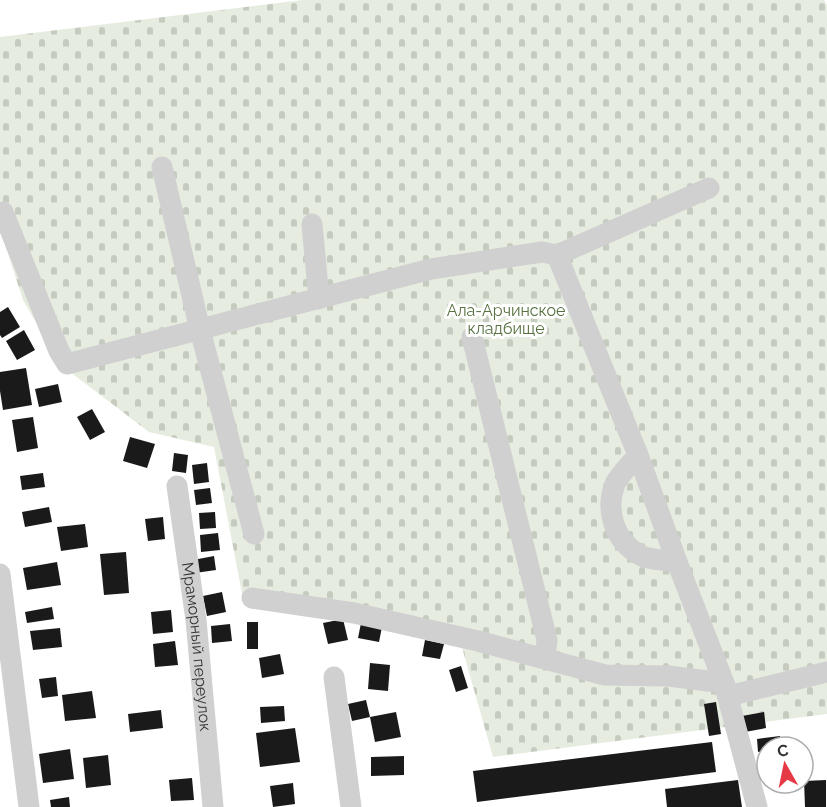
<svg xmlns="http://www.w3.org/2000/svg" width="827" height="807" font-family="Raleway,sans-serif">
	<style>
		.cemetery { fill: url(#cemetery-stones) }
		.building { fill: #1a1a1a }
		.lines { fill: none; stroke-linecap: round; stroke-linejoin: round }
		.minor { stroke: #d0d0d0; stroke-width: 21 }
		.labels { text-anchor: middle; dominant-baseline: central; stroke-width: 6; stroke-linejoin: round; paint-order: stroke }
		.park-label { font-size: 16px; fill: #56703f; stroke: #fff }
		.street-label { font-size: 16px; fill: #333; stroke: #fff }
	</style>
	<defs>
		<pattern id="cemetery-stones" width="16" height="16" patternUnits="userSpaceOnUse" patternTransform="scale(1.5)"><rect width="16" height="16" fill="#e6ecdf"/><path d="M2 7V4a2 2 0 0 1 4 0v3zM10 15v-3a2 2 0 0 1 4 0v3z" fill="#c6cbc0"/></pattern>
	</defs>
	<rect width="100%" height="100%" fill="#fff"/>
	<path class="cemetery" d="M 302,0 L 824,0 L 827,5 L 827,714 L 493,757 L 461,644 L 349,617 L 244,604 L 214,447 L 149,432 L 61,365 L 23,300 L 0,229 L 0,37 Z"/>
	<path class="building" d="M 8,307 L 20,327 L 2,338 L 0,335 L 0,312 Z
		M 24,330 L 35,350 L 17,360 L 6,341 Z
		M 26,368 L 32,405 L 3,410 L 0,391 L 0,372 Z
		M 58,384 L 62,402 L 39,407 L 35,389 Z
		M 92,409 L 105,432 L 90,440 L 77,417 Z
		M 33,417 L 38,448 L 17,452 L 12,420 Z
		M 130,437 L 155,444 L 147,468 L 123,461 Z
		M 174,453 L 188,455 L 186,473 L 172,471 Z
		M 207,463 L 209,482 L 194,484 L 192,465 Z
		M 43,473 L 45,487 L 22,490 L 20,476 Z
		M 210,488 L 212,503 L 196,505 L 194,490 Z
		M 49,507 L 52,522 L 25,527 L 22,512 Z
		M 215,512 L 216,528 L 200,529 L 199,513 Z
		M 163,517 L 165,539 L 148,541 L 145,519 Z
		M 85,524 L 88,547 L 61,551 L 57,527 Z
		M 218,533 L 220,550 L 201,552 L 200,535 Z
		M 126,552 L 129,593 L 104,595 L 100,554 Z
		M 214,556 L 216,570 L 195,573 L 193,560 Z
		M 57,562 L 61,585 L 27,590 L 23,568 Z
		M 222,592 L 226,612 L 207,616 L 203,596 Z
		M 52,607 L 54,619 L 27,623 L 25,612 Z
		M 171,610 L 173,632 L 153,634 L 151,612 Z
		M 343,619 L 348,640 L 328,644 L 323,623 Z
		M 247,622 L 258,622 L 258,649 L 247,649 Z
		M 361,623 L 382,627 L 379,642 L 358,638 Z
		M 230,624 L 232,641 L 212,643 L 211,626 Z
		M 60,628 L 62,647 L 33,650 L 30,631 Z
		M 425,640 L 444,644 L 440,659 L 422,656 Z
		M 175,641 L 178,665 L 155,667 L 153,644 Z
		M 280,654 L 284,674 L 262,678 L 259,658 Z
		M 370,663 L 390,665 L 388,691 L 368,689 Z
		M 461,666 L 468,688 L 456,692 L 449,670 Z
		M 56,677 L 58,696 L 42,698 L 39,679 Z
		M 92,691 L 96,718 L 65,721 L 62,695 Z
		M 366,700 L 370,717 L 352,721 L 348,704 Z
		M 716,702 L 721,734 L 709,736 L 704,704 Z
		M 284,706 L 285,721 L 261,723 L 260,707 Z
		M 161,710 L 163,728 L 130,732 L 128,714 Z
		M 396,712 L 401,737 L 375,742 L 370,717 Z
		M 764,712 L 766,728 L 745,732 L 742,716 Z
		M 295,728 L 300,762 L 260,767 L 256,733 Z
		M 780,736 L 781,747 L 767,747 L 767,751 L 758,752 L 757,739 Z
		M 712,742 L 716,772 L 477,802 L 473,771 Z
		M 70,749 L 74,779 L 43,783 L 39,754 Z
		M 108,755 L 111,785 L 86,788 L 83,758 Z
		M 404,756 L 404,775 L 371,776 L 371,757 Z
		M 761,761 L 767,761 L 767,776 L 762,776 Z
		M 192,778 L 194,800 L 171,801 L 169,780 Z
		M 738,780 L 742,807 L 667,807 L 665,789 Z
		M 826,780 L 826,807 L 805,807 L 804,781 Z
		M 293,783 L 295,804 L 273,807 L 270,786 Z
		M 69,797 L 70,807 L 51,807 L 50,800 Z"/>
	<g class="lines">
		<g class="minor">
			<path d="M 162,167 L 200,330 L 254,534"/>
			<path d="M 3,212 L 59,351 L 67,364 L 431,269 L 542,252 L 557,255 L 638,455 L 677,562 L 724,683 L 757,807"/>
			<path d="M 312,224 L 319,299"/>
			<path d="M 557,255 L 709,188"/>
			<path d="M 472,337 L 547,640 L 545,658"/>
			<path d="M 638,455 C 632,463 619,475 615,484 C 605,510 614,541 640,555 C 648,560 667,560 677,562"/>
			<path id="s1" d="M 177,486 L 196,620 L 213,807"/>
			<path d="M 0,574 L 29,807"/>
			<path d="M 252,598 L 354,613 L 478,641 L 605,675 L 668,676 L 724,683"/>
			<path d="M 334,677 L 351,807"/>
			<path d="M 728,696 L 827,672"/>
		</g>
	</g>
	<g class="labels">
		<g class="park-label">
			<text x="506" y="310">Ала-Арчинское<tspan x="506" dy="18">кладбище</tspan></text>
		</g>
		<g class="street-label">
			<text stroke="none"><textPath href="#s1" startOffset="162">Мраморный переулок</textPath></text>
		</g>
	</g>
	<g transform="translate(785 765) rotate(351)"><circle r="28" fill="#ffffff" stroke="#adadad" stroke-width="1.5"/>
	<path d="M0-4.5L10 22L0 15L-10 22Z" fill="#e63946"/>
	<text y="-9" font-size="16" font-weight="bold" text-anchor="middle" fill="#333333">С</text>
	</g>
</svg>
